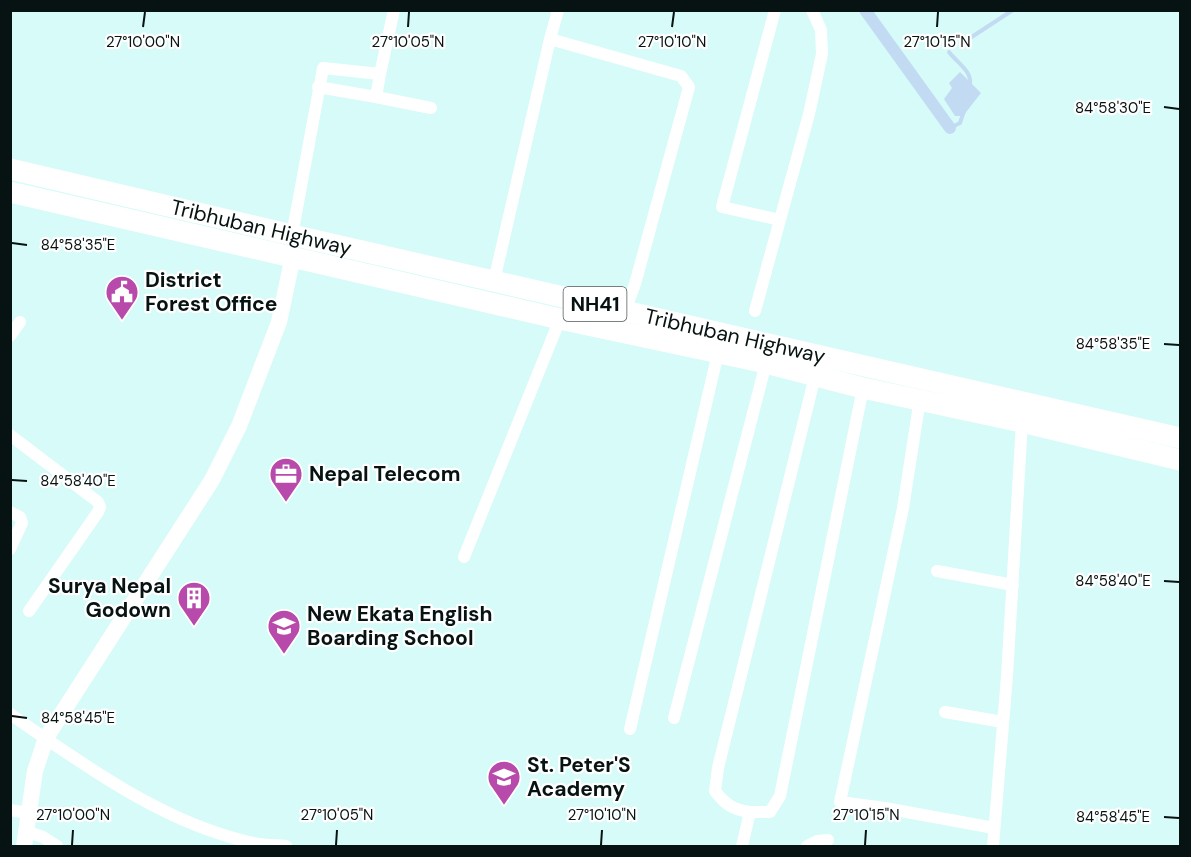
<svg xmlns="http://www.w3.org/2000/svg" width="1191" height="857" font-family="'DM Sans',sans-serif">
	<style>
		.water { fill: #c2dbf2 }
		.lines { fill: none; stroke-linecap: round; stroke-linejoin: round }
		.stream { stroke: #c2dbf2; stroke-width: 4 }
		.canal { stroke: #c2dbf2; stroke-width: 12 }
		.street { stroke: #fff; stroke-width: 12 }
		.secondary { stroke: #fff; stroke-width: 16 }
		.highway { stroke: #fff; stroke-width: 21 }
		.ticks { fill: none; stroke: #071312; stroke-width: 2 }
		.labels { text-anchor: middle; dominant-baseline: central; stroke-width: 4.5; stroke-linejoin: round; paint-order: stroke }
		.shield { fill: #fff; stroke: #515a59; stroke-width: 1.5 }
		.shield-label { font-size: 20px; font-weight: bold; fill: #071312 }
		.street-label { font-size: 21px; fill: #071312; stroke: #fff }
		.poi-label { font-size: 21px; font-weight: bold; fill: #071312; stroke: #fff; text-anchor: start }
		.ticks-label { font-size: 15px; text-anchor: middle; fill: #071312; stroke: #fff; stroke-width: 4.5; stroke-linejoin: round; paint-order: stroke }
	</style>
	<rect width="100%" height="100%" fill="#d7fbf8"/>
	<path class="water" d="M 960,72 L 981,93 L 963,116 L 955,116 L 944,99 L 952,88 L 949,83 Z"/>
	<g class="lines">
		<path class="stream" d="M 967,40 L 1013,10
			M 949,52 C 957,63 975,73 969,87
			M 950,128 L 960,123 L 964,111"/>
		<path class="canal" d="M 865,10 L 950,128"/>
		<path class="street" d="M 558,10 L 550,39 L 681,76 L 689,87 L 635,284 L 625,311
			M 775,10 L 722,207 L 780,220
			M 380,74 L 376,97 L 431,108
			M 318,87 L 376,97
			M 292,235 L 323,68 L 380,74 L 394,10
			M 494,281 L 550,39
			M 755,311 L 809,114 L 822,54 L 821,30 L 812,10
			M 10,336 L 20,322
			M 920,399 L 903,508 L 840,802 L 885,808 L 994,828
			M 10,435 L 98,502 L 100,507 L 98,512 L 29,611
			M 10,512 L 20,517 L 22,523 L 10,549
			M 464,557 L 560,319
			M 937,571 L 1013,585
			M 945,712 L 1003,722
			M 10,714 C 83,764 161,822 249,842 C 261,845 274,845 286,846
			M 674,718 L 766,363
			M 630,729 L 718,353
			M 10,810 L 29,813
			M 750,812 C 733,810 725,804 715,791 L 718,768 L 815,376
			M 28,832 L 43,837 L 57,846
			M 742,846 L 750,812 L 770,812 L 780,796 L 863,388
			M 807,846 L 817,841 L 828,840
			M 993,846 L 1007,676 L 1022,422"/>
		<path class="secondary" d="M 24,846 L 35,771 L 46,738 L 212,480 L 239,426 L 279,322 L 293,256"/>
		<g class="highway">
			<path id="s1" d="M 10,169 L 292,235 L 1180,438"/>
			<path d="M 10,192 L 560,319 L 766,363 L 863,388 L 1022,422 L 1180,460"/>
		</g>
	</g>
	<path class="ticks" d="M 143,27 L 145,12M 408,27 L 409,12M 672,27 L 674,12M 937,27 L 938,12M 1164,107 L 1179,109M 12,243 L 27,245M 1164,344 L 1179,345M 12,480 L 27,481M 1164,581 L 1179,582M 12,716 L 27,718M 1164,817 L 1179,818M 72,845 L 73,830M 336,845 L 337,830M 601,845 L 602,830M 865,845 L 866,830"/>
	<defs>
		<g id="civic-pin" transform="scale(1.725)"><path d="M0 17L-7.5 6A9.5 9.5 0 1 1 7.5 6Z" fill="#b74aaa" stroke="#fff"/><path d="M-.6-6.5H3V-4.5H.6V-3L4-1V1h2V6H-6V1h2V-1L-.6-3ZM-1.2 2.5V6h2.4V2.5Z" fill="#fff"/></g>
		<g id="office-pin" transform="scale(1.725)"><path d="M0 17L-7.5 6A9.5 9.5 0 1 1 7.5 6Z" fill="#b74aaa" stroke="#fff"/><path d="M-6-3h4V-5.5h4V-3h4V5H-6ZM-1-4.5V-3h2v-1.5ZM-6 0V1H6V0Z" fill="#fff"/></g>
		<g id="building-pin" transform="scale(1.725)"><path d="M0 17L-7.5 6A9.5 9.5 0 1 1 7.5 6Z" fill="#b74aaa" stroke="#fff"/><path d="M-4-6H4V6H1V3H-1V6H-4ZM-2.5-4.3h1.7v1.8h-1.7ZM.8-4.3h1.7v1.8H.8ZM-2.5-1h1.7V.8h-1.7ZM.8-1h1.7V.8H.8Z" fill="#fff"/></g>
		<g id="school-pin" transform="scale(1.725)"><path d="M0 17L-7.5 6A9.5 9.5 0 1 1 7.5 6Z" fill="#b74aaa" stroke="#fff"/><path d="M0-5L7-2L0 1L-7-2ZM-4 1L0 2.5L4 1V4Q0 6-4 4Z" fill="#fff"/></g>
	</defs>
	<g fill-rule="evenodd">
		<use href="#civic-pin" x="122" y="292"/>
		<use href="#office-pin" x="286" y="474"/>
		<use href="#building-pin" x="194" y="598"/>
		<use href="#school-pin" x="284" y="626"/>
		<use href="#school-pin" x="504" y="777"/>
	</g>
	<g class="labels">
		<rect class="shield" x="563.5" y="287" width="63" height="34" rx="4.5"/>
		<g class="shield-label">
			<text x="595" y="304">NH41</text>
		</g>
		<g class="street-label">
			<text stroke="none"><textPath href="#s1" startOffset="258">Tribhuban Highway</textPath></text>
			<text stroke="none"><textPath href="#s1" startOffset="744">Tribhuban Highway</textPath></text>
		</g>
		<g class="poi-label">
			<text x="145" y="280">District<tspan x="145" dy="24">Forest Office</tspan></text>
			<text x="309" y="474">Nepal Telecom</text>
			<text x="171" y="586" text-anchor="end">Surya Nepal<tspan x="171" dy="24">Godown</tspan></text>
			<text x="307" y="614">New Ekata English<tspan x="307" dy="24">Boarding School</tspan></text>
			<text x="527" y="765">St. Peter'S<tspan x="527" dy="24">Academy</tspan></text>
		</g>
	</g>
	<g class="ticks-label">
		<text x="143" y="47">27°10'00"N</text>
		<text x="408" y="47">27°10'05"N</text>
		<text x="672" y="47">27°10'10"N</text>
		<text x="937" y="47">27°10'15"N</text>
		<text x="1113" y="113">84°58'30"E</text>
		<text x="78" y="250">84°58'35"E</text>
		<text x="1113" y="349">84°58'35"E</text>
		<text x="78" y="486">84°58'40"E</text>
		<text x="1113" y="586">84°58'40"E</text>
		<text x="78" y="723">84°58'45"E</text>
		<text x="73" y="820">27°10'00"N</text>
		<text x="337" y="820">27°10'05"N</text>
		<text x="602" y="820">27°10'10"N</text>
		<text x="866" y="820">27°10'15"N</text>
		<text x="1113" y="822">84°58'45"E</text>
	</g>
	<rect width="1191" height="857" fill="none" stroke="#071312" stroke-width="24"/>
</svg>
